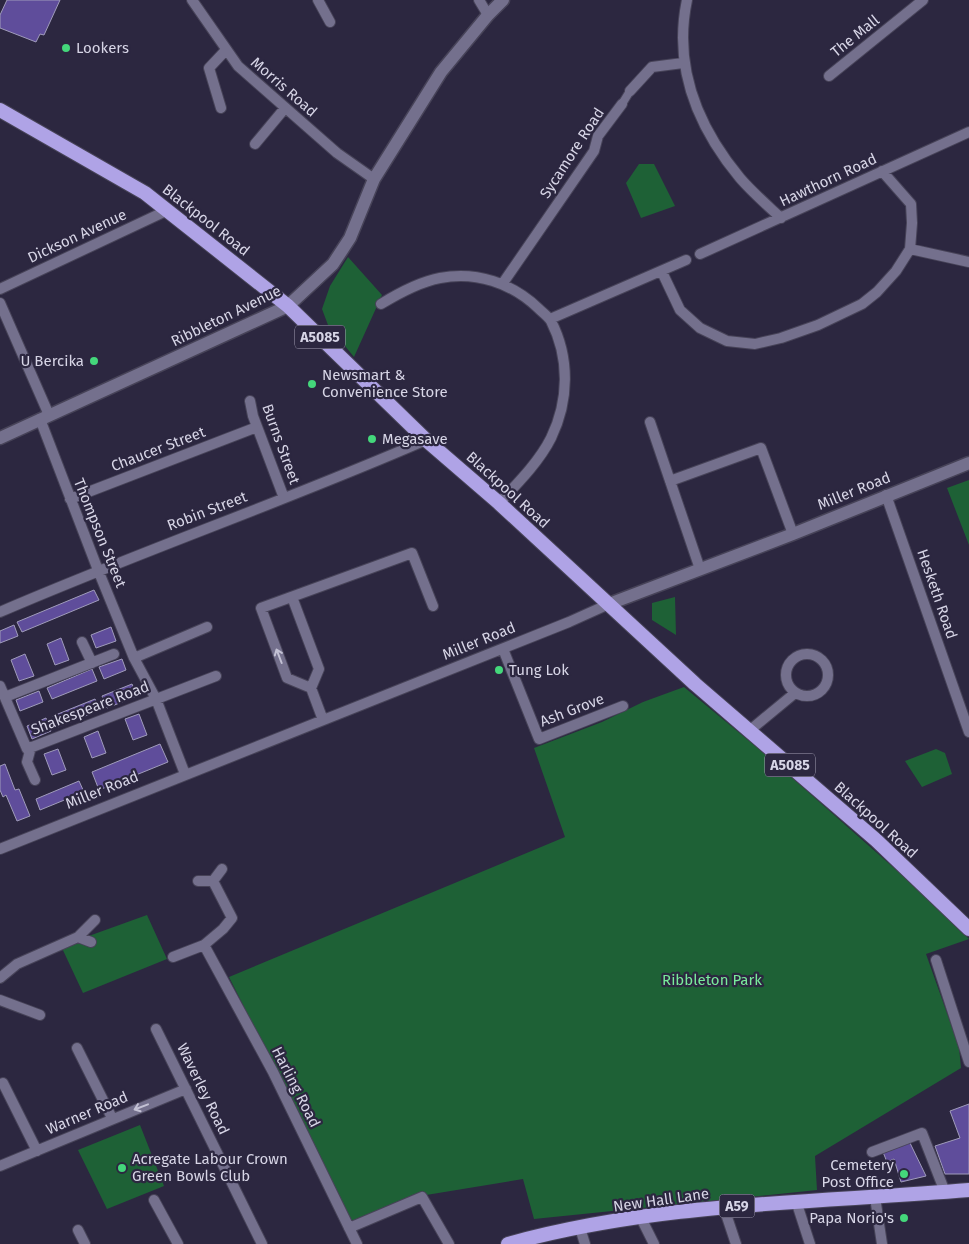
<svg xmlns="http://www.w3.org/2000/svg" width="969" height="1244" font-family="'Fira Sans',sans-serif">
  <rect width="100%" height="100%" fill="#2c2740"/>
  <path fill="#1e6136" d="M 639,164 L 654,164 L 675,206 L 641,218 L 626,183 Z
    M 348,257 L 382,295 L 354,357 L 328,325 L 322,309 L 330,286 Z
    M 969,480 L 969,545 L 947,488 Z
    M 675,597 L 676,635 L 652,620 L 652,603 Z
    M 684,687 L 772,760 L 938,907 L 969,939 L 926,954 L 959,1047 L 961,1068 L 815,1156 L 817,1190 L 534,1219 L 523,1179 L 414,1197 L 352,1222 L 229,977 L 565,837 L 534,748 L 602,722 L 643,702 Z
    M 936,749 L 945,753 L 952,774 L 922,787 L 905,761 Z
    M 147,915 L 167,959 L 83,993 L 61,946 Z
    M 140,1125 L 164,1186 L 107,1209 L 78,1150 Z"/>
  <path fill="#5f4d9b" stroke="#a09cbb" d="M 7,0 L 60,0 L 44,35 L 40,34 L 36,42 L 0,28 L 0,15 Z
    M 94,590 L 99,600 L 22,632 L 17,622 Z
    M 14,625 L 18,636 L 0,643 L 0,631 Z
    M 111,627 L 116,641 L 96,648 L 91,635 Z
    M 61,638 L 69,660 L 55,665 L 47,644 Z
    M 25,654 L 34,676 L 19,681 L 11,660 Z
    M 122,659 L 126,670 L 104,679 L 99,667 Z
    M 92,669 L 97,681 L 52,699 L 47,688 Z
    M 132,684 L 137,696 L 107,708 L 102,696 Z
    M 39,691 L 43,702 L 20,711 L 16,700 Z
    M 95,699 L 100,710 L 58,727 L 53,716 Z
    M 139,714 L 147,735 L 133,740 L 125,719 Z
    M 46,718 L 51,731 L 32,739 L 27,726 Z
    M 98,731 L 106,753 L 92,758 L 84,737 Z
    M 160,744 L 168,762 L 99,790 L 92,772 Z
    M 58,749 L 66,770 L 52,775 L 44,754 Z
    M 5,764 L 15,790 L 19,789 L 30,816 L 17,821 L 6,795 L 3,797 L 0,790 L 0,766 Z
    M 79,781 L 84,792 L 40,810 L 36,799 Z
    M 969,1104 L 969,1174 L 945,1174 L 935,1146 L 960,1138 L 950,1111 Z
    M 910,1143 L 926,1176 L 901,1182 L 894,1159 L 887,1162 L 883,1152 Z"/>
  <g fill="none" stroke-linecap="round" stroke-linejoin="round">
    <g stroke="#474358" stroke-width="10">
      <path id="pedestrian" d="M 622,104 L 630,91"/>
    </g>
    <g stroke="#474358" stroke-width="12">
      <path id="minor" d="M 192,0 L 238,66 L 337,153 L 374,179
        M 318,0 L 330,22
        M 479,0 L 488,15
        M 687,0 C 673,67 697,126 740,178 C 752,192 767,205 781,218
        M 829,76 L 923,0
        M 630,91 L 652,67 L 683,63
        M 221,108 L 209,68 L 226,50
        M 255,144 L 285,108
        M 910,249 L 969,262
        M 700,254 L 969,132
        M 662,272 L 680,310 L 700,328 L 727,341 L 755,344 L 781,338 L 818,325 L 862,304 L 877,292 L 896,271 L 910,249 L 912,223 L 911,204 L 882,171
        M 503,283 L 594,151 L 598,136 L 622,104
        M 0,289 L 168,210
        M 0,303 L 49,415
        M 381,304 C 399,293 419,282 440,278 C 476,271 512,283 538,308 C 542,312 548,316 551,321 C 570,358 569,401 551,438 C 539,462 517,484 499,503
        M 550,319 L 686,260
        M 250,401 L 253,416 L 284,498
        M 40,419 L 98,570 L 134,658 L 156,699 L 185,774
        M 650,422 L 700,569
        M 670,481 L 761,448 L 793,534
        M 886,495 L 969,732
        M 70,499 L 257,427
        M 292,597 L 319,669 L 311,688 L 323,720
        M 0,612 C 141,551 286,501 426,440
        M 82,642 L 92,663
        M 503,649 L 539,739 L 623,706
        M786 675a21 21 0 1 1 42 0a21 21 0 1 1-42 0Z
        M 134,658 L 207,627
        M 0,686 L 27,749 L 216,676
        M 311,688 L 287,678 L 261,608 L 412,553 L 433,606
        M 5,697 L 114,654
        M 749,731 L 795,693
        M 31,747 L 27,762 L 35,780
        M 0,849 L 569,622 L 609,604
        M 198,881 L 213,881 L 222,869
        M 78,937 L 95,920
        M 204,945 L 223,929 L 232,918 L 213,881
        M 173,957 L 204,945 L 273,1072 L 357,1244
        M 936,960 L 969,1062
        M 0,978 L 17,964 L 78,937 L 91,942
        M 0,1000 L 40,1015
        M 156,1029 L 262,1244
        M 77,1048 L 112,1118
        M 3,1083 L 37,1151
        M 872,1152 L 922,1133 L 945,1192
        M 0,1166 L 186,1089
        M 875,1197 L 882,1244
        M 154,1200 L 178,1244
        M 796,1201 L 810,1244
        M 724,1208 L 736,1244
        M 641,1218 L 654,1244
        M 349,1228 L 422,1197 L 449,1244
        M 580,1228 L 585,1244
        M 78,1230 L 85,1244"/>
    </g>
    <g stroke="#474358" stroke-width="15">
      <path id="tertiary" d="M 609,604 L 793,534 L 969,463"/>
    </g>
    <g stroke="#474358" stroke-width="15">
      <path id="secondary" d="M 0,438 L 288,306 L 333,264 L 350,238 L 374,179 L 441,72 L 488,15 L 503,0"/>
    </g>
    <g stroke="#474358" stroke-width="16">
      <path id="trunk" d="M 0,110 L 145,193 L 288,306 L 426,440 L 499,503 L 695,684 L 876,840 L 969,929
        M 508,1244 C 658,1202 815,1203 969,1190"/>
    </g>
    <use href="#pedestrian" stroke="#74708d" stroke-width="8"/>
    <use href="#minor" stroke="#74708d" stroke-width="10"/>
    <use href="#tertiary" stroke="#74708d" stroke-width="12"/>
    <use href="#secondary" stroke="#74708d" stroke-width="12"/>
    <use href="#trunk" stroke="#afa3e6" stroke-width="14"/>
  </g>
  <defs><path id="oneway-shaft" d="M-6 0H5M1.5-3L5.5 0L1.5 3" fill="none" stroke-width="1.6" stroke-linecap="round" stroke-linejoin="round" transform="scale(1.25)"/></defs>
  <g stroke="#c3c1d4">
    <use href="#oneway-shaft" transform="translate(279 656) rotate(-111)"/>
    <use href="#oneway-shaft" transform="translate(141 1107) rotate(159)"/>
  </g>
  <g fill="#44d77b" stroke="#2c2740" stroke-width="2">
    <circle cx="66" cy="48" r="5"/>
    <circle cx="94" cy="361" r="5"/>
    <circle cx="312" cy="384" r="5"/>
    <circle cx="372" cy="439" r="5"/>
    <circle cx="499" cy="670" r="5"/>
    <circle cx="122" cy="1168" r="5"/>
    <circle cx="904" cy="1174" r="5"/>
    <circle cx="904" cy="1218" r="5"/>
  </g>
  <g text-anchor="middle" dominant-baseline="central" stroke-width="4.5" stroke-linejoin="round" paint-order="stroke">
    <g fill="#2c2740" stroke="#a4a1b4" stroke-width="1">
      <rect x="295" y="325.5" width="50" height="23" rx="4"/>
      <rect x="765" y="753.5" width="50" height="23" rx="4"/>
      <rect x="719.5" y="1194.5" width="35" height="23" rx="4"/>
    </g>
    <g font-size="14" font-weight="bold" fill="#d7d5e6">
      <text x="320" y="337">A5085</text>
      <text x="790" y="765">A5085</text>
      <text x="737" y="1206">A59</text>
    </g>
    <g font-size="15" fill="#d7d5e6" stroke="#2c2740">
      <text transform="translate(855 36) rotate(-39)">The Mall</text>
      <text transform="translate(284 87) rotate(41)">Morris Road</text>
      <text transform="translate(572 153) rotate(-57)">Sycamore Road</text>
      <text transform="translate(828 180) rotate(-25)">Hawthorn Road</text>
      <text transform="translate(206 220) rotate(38)">Blackpool Road</text>
      <text transform="translate(77 236) rotate(-25)">Dickson Avenue</text>
      <text transform="translate(226 316) rotate(-26)">Ribbleton Avenue</text>
      <text transform="translate(281 444) rotate(70)">Burns Street</text>
      <text transform="translate(158 449) rotate(-21)">Chaucer Street</text>
      <text transform="translate(508 490) rotate(42)">Blackpool Road</text>
      <text transform="translate(854 491) rotate(-22)">Miller Road</text>
      <text transform="translate(207 511) rotate(-21)">Robin Street</text>
      <text transform="translate(100 533) rotate(68)">Thompson Street</text>
      <text transform="translate(937 594) rotate(71)">Hesketh Road</text>
      <text transform="translate(479 641) rotate(-22)">Miller Road</text>
      <text transform="translate(90 708) rotate(-21)">Shakespeare Road</text>
      <text transform="translate(572 710) rotate(-21)">Ash Grove</text>
      <text transform="translate(102 790) rotate(-22)">Miller Road</text>
      <text transform="translate(876 820) rotate(42)">Blackpool Road</text>
      <text transform="translate(296 1087) rotate(63)">Harling Road</text>
      <text transform="translate(203 1089) rotate(64)">Waverley Road</text>
      <text transform="translate(87 1113) rotate(-23)">Warner Road</text>
      <text transform="translate(661 1200) rotate(-8)">New Hall Lane</text>
    </g>
    <g font-size="15" fill="#d7d5e6" stroke="#2c2740" text-anchor="start">
      <text x="76" y="48">Lookers</text>
      <text x="84" y="361" text-anchor="end">U Bercika</text>
      <text x="322" y="375">Newsmart &amp;<tspan x="322" dy="17">Convenience Store</tspan></text>
      <text x="382" y="439">Megasave</text>
      <text x="509" y="670">Tung Lok</text>
      <text x="132" y="1159">Acregate Labour Crown<tspan x="132" dy="17">Green Bowls Club</tspan></text>
      <text x="894" y="1165" text-anchor="end">Cemetery<tspan x="894" dy="17">Post Office</tspan></text>
      <text x="894" y="1218" text-anchor="end">Papa Norio's</text>
    </g>
    <g font-size="15" fill="#79eb9b" stroke="#2c2740">
      <text x="712" y="980">Ribbleton Park</text>
    </g>
  </g>
</svg>
